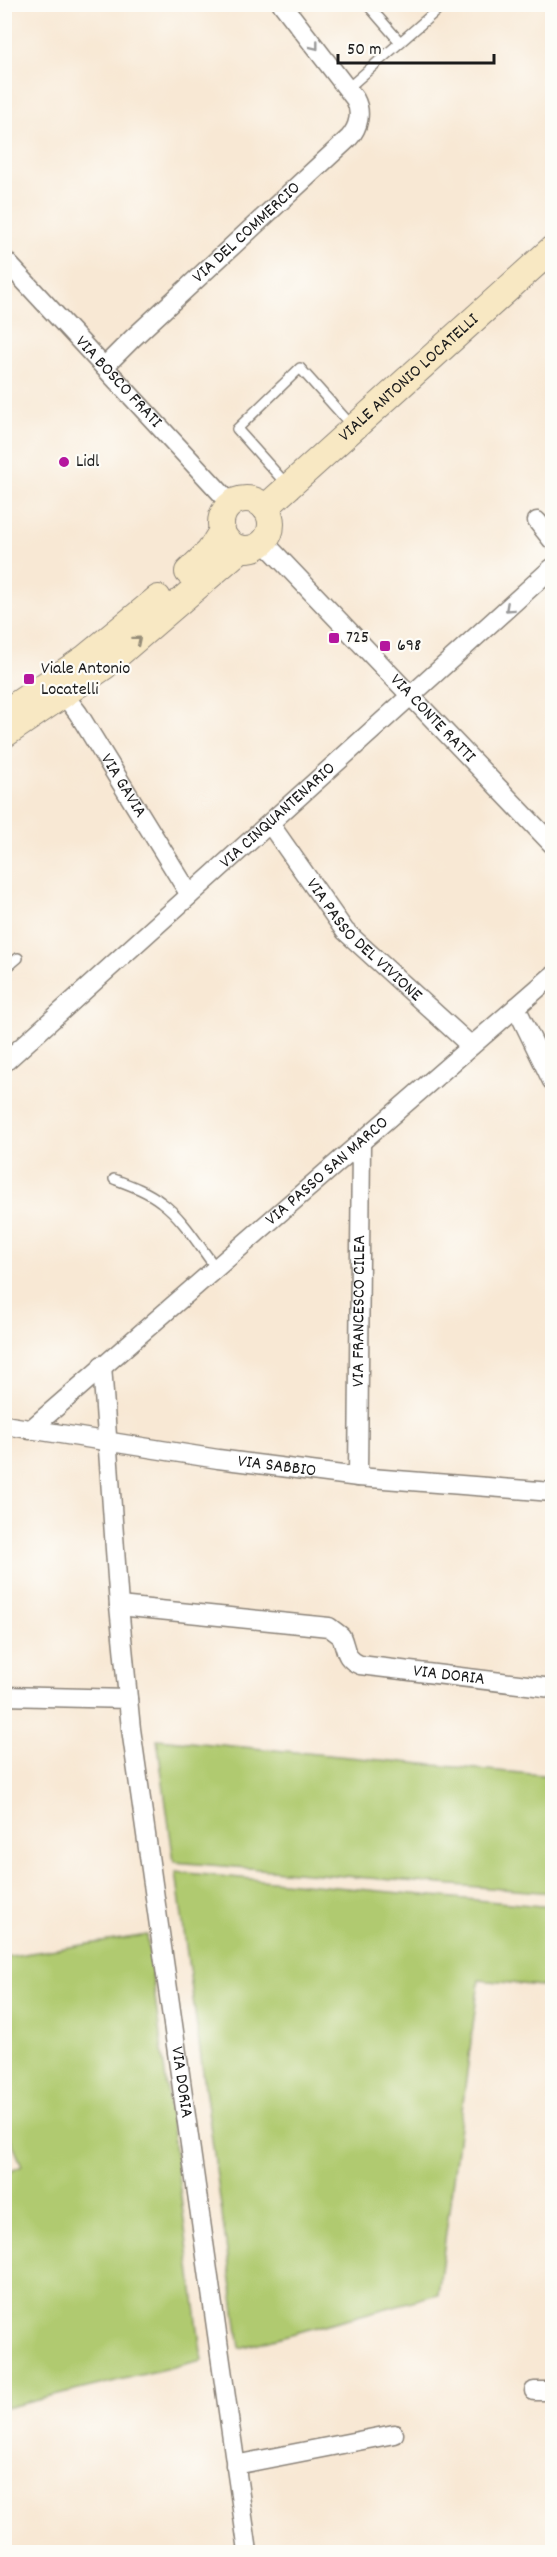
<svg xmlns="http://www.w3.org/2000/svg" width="557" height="2557" font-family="Dekko,sans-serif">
  <rect width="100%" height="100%" fill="#fdfcf7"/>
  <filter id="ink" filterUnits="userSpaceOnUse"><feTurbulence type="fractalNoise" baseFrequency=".0167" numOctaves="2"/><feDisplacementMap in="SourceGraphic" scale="12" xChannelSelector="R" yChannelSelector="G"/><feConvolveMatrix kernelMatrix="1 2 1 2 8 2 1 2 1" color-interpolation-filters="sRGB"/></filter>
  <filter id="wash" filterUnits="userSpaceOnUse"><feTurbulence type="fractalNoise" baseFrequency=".008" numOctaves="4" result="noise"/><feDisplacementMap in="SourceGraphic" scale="24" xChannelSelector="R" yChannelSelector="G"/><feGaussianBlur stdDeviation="1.35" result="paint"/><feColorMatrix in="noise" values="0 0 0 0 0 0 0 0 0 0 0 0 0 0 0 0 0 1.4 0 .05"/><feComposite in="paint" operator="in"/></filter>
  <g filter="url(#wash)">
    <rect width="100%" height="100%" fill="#f8e8d4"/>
    <path fill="#b0ca70" stroke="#667346" stroke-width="1.5" d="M 157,1739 L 552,1776 L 552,1893 L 174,1862 Z
      M 176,1872 L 552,1907 L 552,1987 L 479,1980 L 438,2294 L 240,2348 Z
      M 147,1935 L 202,2360 L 5,2408 L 5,2174 L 22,2166 L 5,2126 L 5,1957 Z"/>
  </g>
  <g filter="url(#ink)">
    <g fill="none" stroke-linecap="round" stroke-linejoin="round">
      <g stroke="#8a8278" stroke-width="12">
        <path id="lane" d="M 367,4 L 400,42
          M 348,88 L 444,4
          M 287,485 L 237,429 L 300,368 L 352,426
          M 4,970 L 18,958
          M 114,1179 C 130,1185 147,1191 161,1202 C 183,1218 199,1246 216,1268"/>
      </g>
      <g stroke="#8a8278" stroke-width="21">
        <g id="street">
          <path id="s1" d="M 4,259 L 231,504"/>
          <path id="s2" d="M 104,367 L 133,338 L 349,138 C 359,127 362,112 355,99 L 282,4"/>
          <path d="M 537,521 L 552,540"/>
          <path id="s3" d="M 264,542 L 552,844"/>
          <path id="s4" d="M 57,686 L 78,713 L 190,895"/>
          <path id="s5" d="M 270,824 L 345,931 L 471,1046"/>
          <path d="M 516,1007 L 552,1081"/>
          <path id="s6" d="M 4,1063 L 552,568"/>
          <path id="s7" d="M 102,1365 L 119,1606 L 131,1729 L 248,2552"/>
          <path id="s8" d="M 4,1425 L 218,1459 L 358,1477 L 552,1492"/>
          <path id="s9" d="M 30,1430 L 552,976"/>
          <path id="s10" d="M 358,1477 L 361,1143"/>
          <path id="s11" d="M 119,1606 L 329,1627 L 341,1636 C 347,1650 344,1658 360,1665 L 552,1688"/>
          <path d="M 4,1696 L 128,1699"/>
          <path d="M 534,2391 L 552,2391"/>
          <path d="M 235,2465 L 394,2434"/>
        </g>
      </g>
      <g stroke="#8a8278" stroke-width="28">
        <g id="secondary">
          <circle cx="246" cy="524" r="25"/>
          <path id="s12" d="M 265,508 L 552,249"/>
          <path d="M 188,572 L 209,552 L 222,531"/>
          <path d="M 4,713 L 85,658 L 158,598"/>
          <path d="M 4,735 L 105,666 L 241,549"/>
        </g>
      </g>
      <use href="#lane" stroke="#fff" stroke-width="9"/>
      <use href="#street" stroke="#fff" stroke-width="18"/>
      <use href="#secondary" stroke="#f8e8c3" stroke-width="26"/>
    </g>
    <defs><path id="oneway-chevron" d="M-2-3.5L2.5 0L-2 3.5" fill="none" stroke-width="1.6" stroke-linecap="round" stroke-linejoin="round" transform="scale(1.5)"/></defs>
    <g stroke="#999">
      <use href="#oneway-chevron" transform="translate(315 46) rotate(52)"/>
      <use href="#oneway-chevron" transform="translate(509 608) rotate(138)"/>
    </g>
    <use stroke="#958c78" href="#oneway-chevron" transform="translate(137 640) rotate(-40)"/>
  </g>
  <g fill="#b5179e" stroke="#fdfcf7" stroke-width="2">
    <circle cx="64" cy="462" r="6"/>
    <rect x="328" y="632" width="12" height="12" rx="3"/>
    <rect x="379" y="640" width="12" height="12" rx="3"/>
    <rect x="23" y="673" width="12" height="12" rx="3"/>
  </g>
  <g text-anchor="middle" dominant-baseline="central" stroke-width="4.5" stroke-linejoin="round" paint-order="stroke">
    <g font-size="18" fill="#1c1c1c" stroke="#fdfcf7">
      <text stroke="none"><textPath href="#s2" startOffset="196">VIA DEL COMMERCIO</textPath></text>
      <text stroke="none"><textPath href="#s12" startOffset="194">VIALE ANTONIO LOCATELLI</textPath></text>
      <text stroke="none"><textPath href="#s1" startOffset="168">VIA BOSCO FRATI</textPath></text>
      <text stroke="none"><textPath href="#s3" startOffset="244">VIA CONTE RATTI</textPath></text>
      <text stroke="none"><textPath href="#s4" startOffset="120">VIA GAVIA</textPath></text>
      <text stroke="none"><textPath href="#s6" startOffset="369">VIA CINQUANTENARIO</textPath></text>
      <text stroke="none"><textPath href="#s5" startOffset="150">VIA PASSO DEL VIVIONE</textPath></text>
      <text stroke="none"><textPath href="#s9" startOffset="394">VIA PASSO SAN MARCO</textPath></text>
      <text stroke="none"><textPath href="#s10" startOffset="166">VIA FRANCESCO CILEA</textPath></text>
      <text stroke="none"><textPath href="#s8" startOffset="276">VIA SABBIO</textPath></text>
      <text stroke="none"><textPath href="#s11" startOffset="352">VIA DORIA</textPath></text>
      <text stroke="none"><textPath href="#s7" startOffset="722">VIA DORIA</textPath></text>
    </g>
    <g font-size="18" fill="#1c1c1c" stroke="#fdfcf7" text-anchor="start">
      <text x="76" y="462">Lidl</text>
      <text x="346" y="638">725</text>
      <text x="397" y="646">698</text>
      <text x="41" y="669">Viale Antonio<tspan x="41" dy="21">Locatelli</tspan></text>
    </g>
  </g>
  <rect width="557" height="2557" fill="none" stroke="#fdfcf7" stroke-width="24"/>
  <path d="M338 54v9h156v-9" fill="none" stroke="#1c1c1c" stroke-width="3"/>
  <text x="347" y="54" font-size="18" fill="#1c1c1c" stroke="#fdfcf7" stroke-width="4.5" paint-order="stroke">50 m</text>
</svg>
